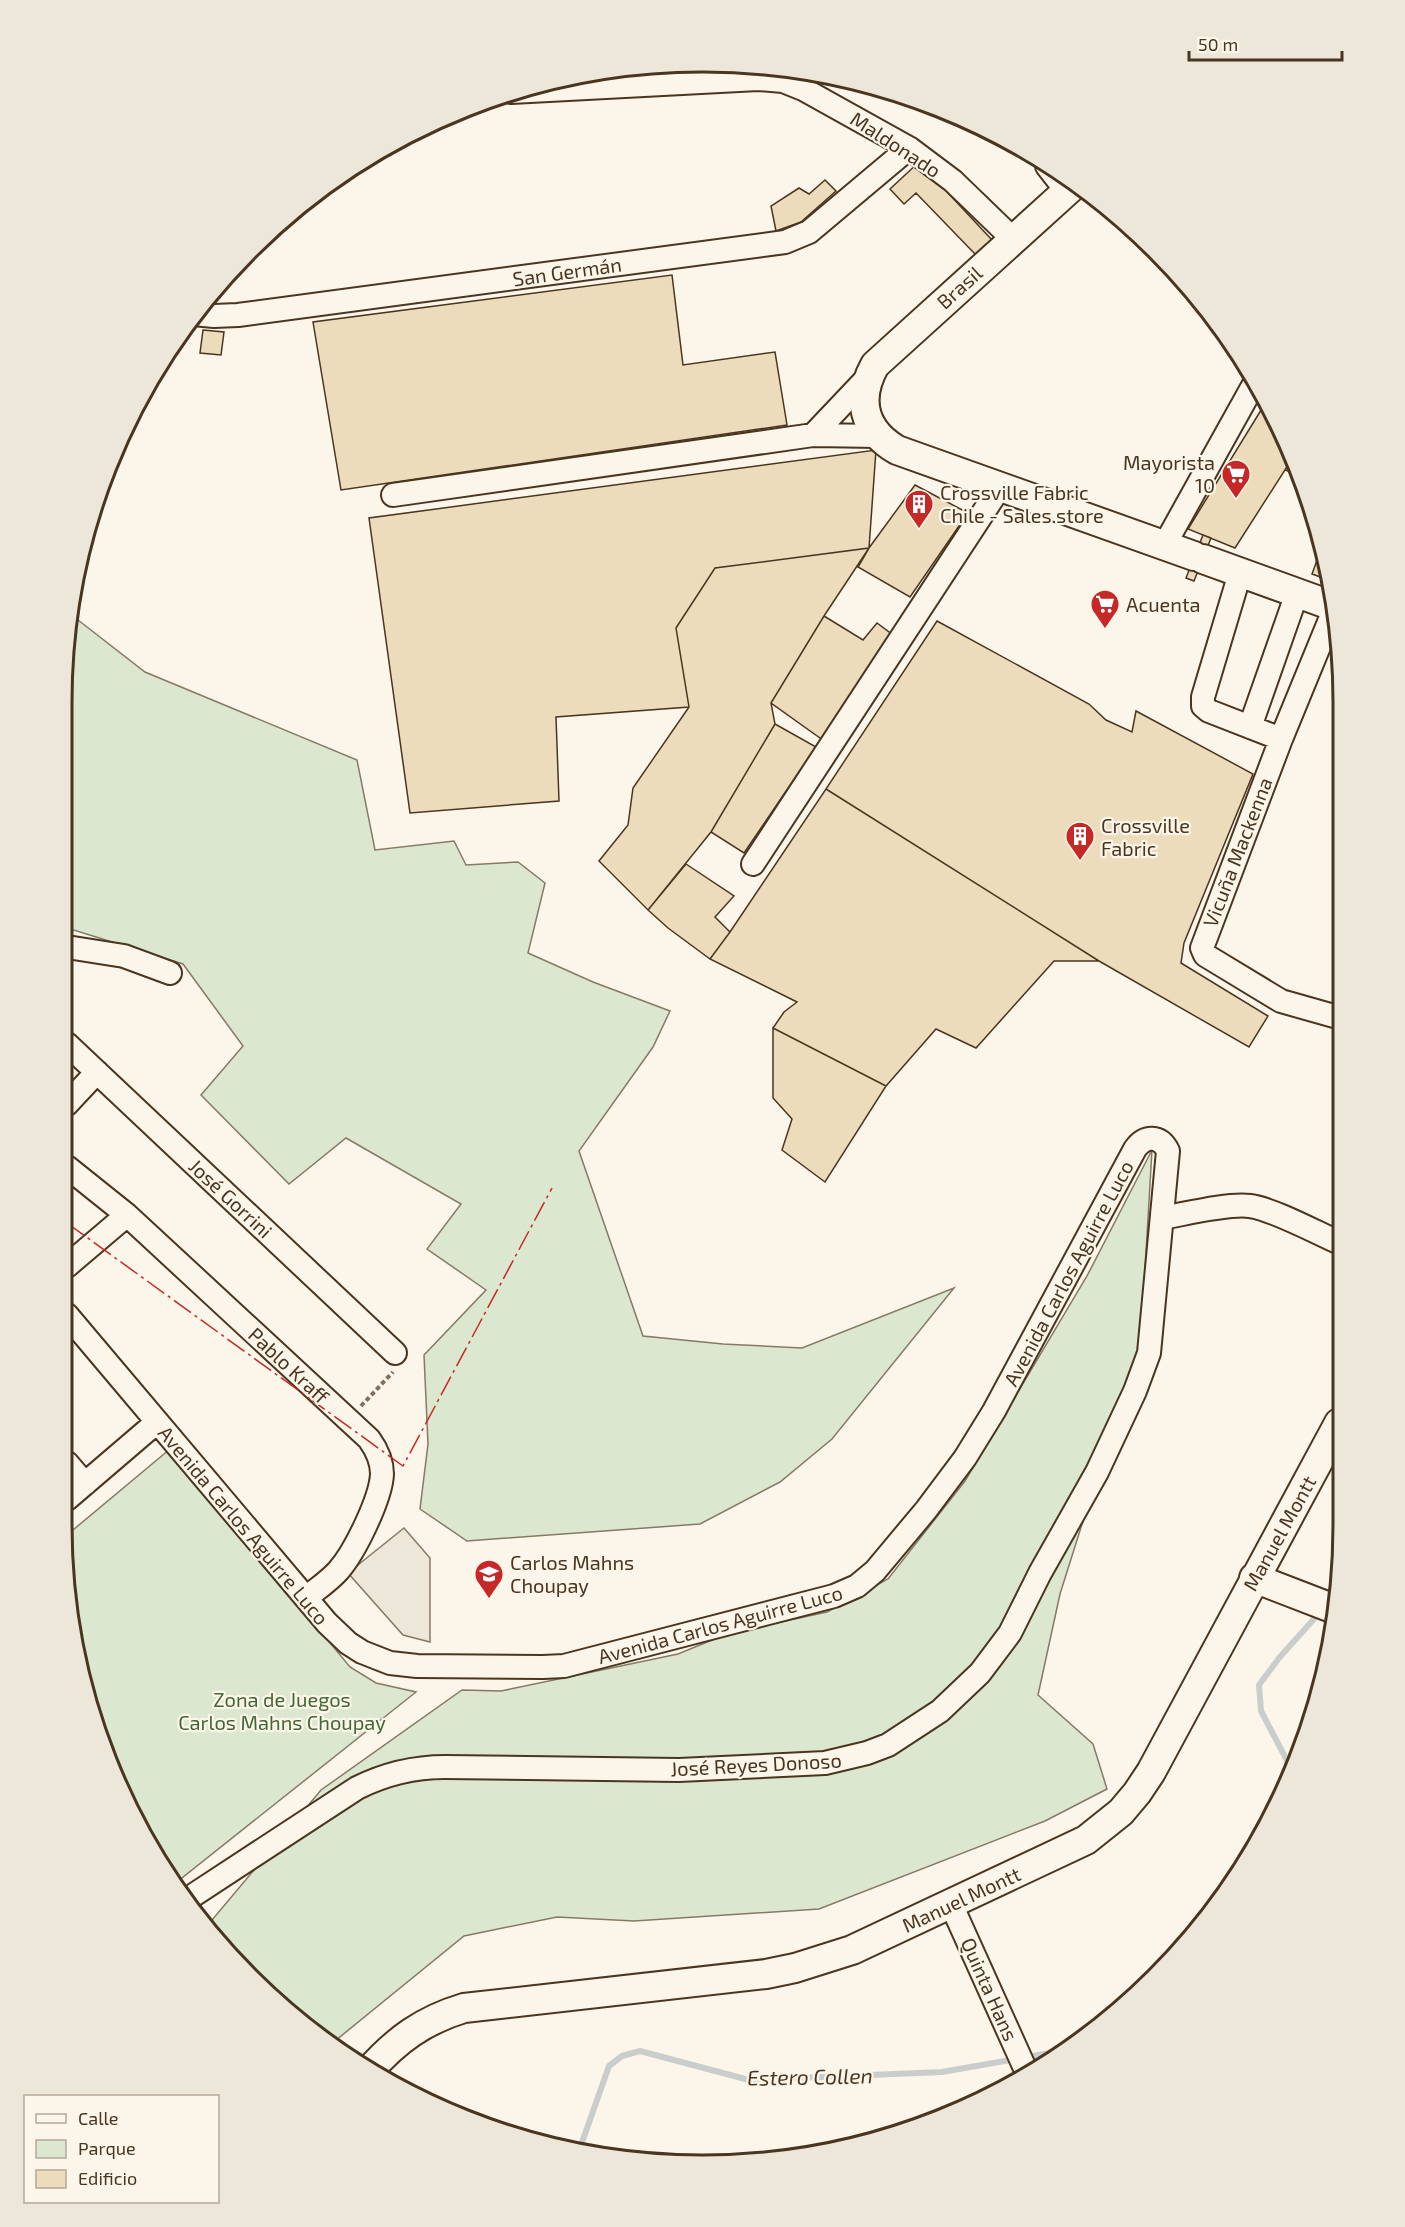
<svg xmlns="http://www.w3.org/2000/svg" width="1405" height="2227" font-family="'Exo 2',sans-serif">
  <rect width="100%" height="100%" fill="#fbf6e9"/>
  <path fill="#dce7d0" stroke="#887966" stroke-width="1.5" d="M 69,613 L 145,672 L 357,760 L 375,850 L 454,841 L 466,865 L 518,862 L 545,883 L 528,953 L 593,982 L 670,1011 L 653,1047 L 579,1151 L 643,1336 L 723,1344 L 802,1348 L 954,1288 L 832,1439 L 780,1482 L 700,1524 L 467,1541 L 420,1509 L 428,1444 L 424,1355 L 486,1290 L 427,1249 L 461,1204 L 346,1138 L 289,1184 L 201,1095 L 243,1046 L 183,964 L 67,928 L 67,619 Z
    M 1152,1150 L 1138,1389 L 1089,1502 L 1060,1594 L 1038,1695 L 1093,1744 L 1107,1789 L 1045,1821 L 819,1909 L 634,1921 L 557,1917 L 464,1936 L 330,2045 L 313,2033 L 249,1978 L 207,1926 L 321,1790 L 462,1690 L 501,1691 L 678,1654 L 729,1633 L 827,1612 L 888,1579 L 965,1481 L 1087,1276 Z
    M 170,1449 L 350,1667 L 376,1683 L 416,1692 L 173,1885 L 95,1730 L 67,1609 L 67,1535 Z"/>
  <path fill="#ede7d9" stroke="#887966" stroke-width="1.5" d="M 404,1528 L 430,1558 L 430,1642 L 403,1635 L 348,1573 Z"/>
  <g fill="none" stroke-linecap="round" stroke-linejoin="round">
    <path stroke="#c9cecd" stroke-width="6" d="M 1293,1772 L 1261,1711 L 1259,1685 L 1279,1658 L 1321,1611
      M 1026,2057 L 1068,2050
      M 580,2148 L 609,2066 L 622,2056 L 640,2051 L 749,2080 L 942,2072 L 1016,2059"/>
  </g>
  <path fill="#ecdcbc" stroke="#4a3520" stroke-width="1.5" d="M 981,126 L 997,134 L 995,140 L 978,135 Z
    M 919,162 L 992,240 L 976,255 L 916,193 L 904,204 L 890,189 Z
    M 825,180 L 836,191 L 801,222 L 776,231 L 771,206 L 799,188 L 809,194 Z
    M 672,275 L 683,365 L 775,352 L 787,425 L 341,490 L 313,322 Z
    M 203,330 L 224,332 L 221,355 L 200,353 Z
    M 1266,402 L 1277,419 L 1292,459 L 1235,548 L 1188,529 Z
    M 876,450 L 869,548 L 715,568 L 676,628 L 689,707 L 556,717 L 559,801 L 410,813 L 369,518 Z
    M 1292,459 L 1298,475 L 1285,470 Z
    M 915,485 L 968,513 L 910,597 L 858,567 L 869,548 Z
    M 1203,535 L 1211,538 L 1194,581 L 1186,578 Z
    M 1323,544 L 1329,580 L 1312,574 Z
    M 869,548 L 824,616 L 771,703 L 775,724 L 711,832 L 648,910 L 599,861 L 628,825 L 633,788 L 689,707 L 676,628 L 715,568 Z
    M 824,616 L 863,640 L 877,623 L 893,635 L 827,743 L 771,703 Z
    M 937,621 L 1089,704 L 1106,720 L 1132,732 L 1136,711 L 1253,774 L 1184,943 L 1181,963 L 1268,1016 L 1249,1047 L 1099,961 L 826,789 Z
    M 775,724 L 816,747 L 744,853 L 711,832 Z
    M 826,789 L 1099,961 L 1054,961 L 976,1048 L 936,1029 L 886,1086 L 773,1028 L 784,1012 L 797,1002 L 710,959 L 730,932 Z
    M 686,864 L 734,896 L 715,917 L 730,932 L 710,959 L 668,928 L 648,910 Z
    M 773,1028 L 886,1086 L 825,1182 L 782,1150 L 792,1119 L 773,1098 Z"/>
  <g fill="none" stroke-linecap="round" stroke-linejoin="round">
    <g stroke="#4a3520" stroke-width="26">
      <path id="minor" d="M 511,92 L 758,79 L 783,81 L 803,89 L 909,148 L 953,181 L 1013,239
        M 1047,166 L 1061,184 L 1063,195
        M 193,314 L 214,316 L 238,315 L 785,242 L 809,232 L 909,148
        M 813,435 L 868,377
        M 393,495 L 813,435 L 878,436
        M 1164,546 L 1254,384
        M 1240,573 L 1203,697 L 1203,706 L 1209,711 L 1281,739
        M 1334,610 L 1281,739 L 1202,948 L 1205,955 L 1281,1001 L 1341,1018
        M 1250,727 L 1297,593
        M 753,864 L 1000,487
        M 67,947 L 124,956 L 170,973
        M 67,1044 L 395,1353
        M 67,1104 L 97,1072
        M 67,1167 L 127,1215 L 369,1439 C 377,1450 382,1461 382,1474 C 381,1498 355,1552 338,1571 C 329,1581 317,1589 306,1598
        M 1162,1218 C 1185,1214 1228,1203 1250,1206 C 1273,1209 1317,1233 1340,1243
        M 67,1266 L 127,1215
        M 67,1315 L 327,1623 L 348,1643 L 362,1652 L 390,1663 L 417,1666 L 543,1667 L 564,1666 L 834,1596 L 857,1586 L 875,1571 L 926,1510 L 965,1458 L 994,1411 L 1135,1149 C 1145,1135 1160,1135 1168,1151 L 1149,1353 L 1135,1391 L 1097,1472 L 1040,1573 L 1010,1633 L 980,1673 L 940,1711 L 888,1745 L 867,1753 L 825,1763 L 679,1770 L 445,1767 C 412,1767 385,1774 357,1788 L 186,1900
        M 67,1463 L 85,1484
        M 67,1499 L 157,1422
        M 951,1904 L 1028,2075"/>
    </g>
    <g stroke="#4a3520" stroke-width="32">
      <path id="major" d="M 1076,183 L 875,365 C 856,399 863,430 897,450 L 1194,556
        M 1203,559 L 1333,606
        M 1254,1578 L 1337,1610
        M 369,2071 C 396,2040 424,2020 464,2008 L 766,1974 L 795,1968 L 852,1950 L 1086,1840 L 1121,1812 L 1137,1793 L 1151,1772 L 1339,1423"/>
    </g>
    <path stroke="#7f6f5c" stroke-width="4" stroke-dasharray="4.5 3" stroke-linecap="butt" d="M 361,1406 L 393,1372"/>
    <use href="#minor" stroke="#fbf6e9" stroke-width="22"/>
    <use href="#major" stroke="#fbf6e9" stroke-width="28"/>
    <path stroke="#c62828" stroke-width="1.5" stroke-dasharray="21 4.5 3 4.5" stroke-linecap="butt" d="M 67,1223 L 403,1466 L 552,1188"/>
  </g>
  <defs>
    <g id="supermarket-pin" transform="scale(1.5)"><path d="M0 17L-7.5 6A9.5 9.5 0 1 1 7.5 6Z" fill="#c62828" stroke="#fbf6e9"/><path d="M-6-5.5h2.5l.6 2H6L4.5 2H-2.5L-4.4-4H-6ZM-1.5 3.2a1.3 1.3 0 1 0 .1 0ZM3 3.2a1.3 1.3 0 1 0 .1 0Z" fill="#fff"/></g>
    <g id="building-pin" transform="scale(1.5)"><path d="M0 17L-7.5 6A9.5 9.5 0 1 1 7.5 6Z" fill="#c62828" stroke="#fbf6e9"/><path d="M-4-6H4V6H1V3H-1V6H-4ZM-2.5-4.3h1.7v1.8h-1.7ZM.8-4.3h1.7v1.8H.8ZM-2.5-1h1.7V.8h-1.7ZM.8-1h1.7V.8H.8Z" fill="#fff"/></g>
    <g id="school-pin" transform="scale(1.5)"><path d="M0 17L-7.5 6A9.5 9.5 0 1 1 7.5 6Z" fill="#c62828" stroke="#fbf6e9"/><path d="M0-5L7-2L0 1L-7-2ZM-4 1L0 2.5L4 1V4Q0 6-4 4Z" fill="#fff"/></g>
  </defs>
  <g fill-rule="evenodd">
    <use href="#supermarket-pin" x="1236" y="474"/>
    <use href="#building-pin" x="919" y="504"/>
    <use href="#supermarket-pin" x="1105" y="604"/>
    <use href="#building-pin" x="1080" y="836"/>
    <use href="#school-pin" x="489" y="1574"/>
  </g>
  <g text-anchor="middle" dominant-baseline="central" stroke-width="4.5" stroke-linejoin="round" paint-order="stroke">
    <g font-size="20" fill="#4a3520" stroke="#fbf6e9">
      <text transform="translate(896 144) rotate(33)">Maldonado</text>
      <text transform="translate(567 271) rotate(-8)">San Germán</text>
      <text transform="translate(959 287) rotate(-42)">Brasil</text>
      <text transform="translate(1237 852) rotate(-69)">Vicuña Mackenna</text>
      <text transform="translate(231 1198) rotate(43)">José Gorrini</text>
      <text transform="translate(1068 1273) rotate(-62)">Avenida Carlos Aguirre Luco</text>
      <text transform="translate(289 1365) rotate(43)">Pablo Kraff</text>
      <text transform="translate(244 1525) rotate(50)">Avenida Carlos Aguirre Luco</text>
      <text transform="translate(1279 1533) rotate(-61)">Manuel Montt</text>
      <text transform="translate(720 1624) rotate(-15)">Avenida Carlos Aguirre Luco</text>
      <text transform="translate(756 1764) rotate(-3)">José Reyes Donoso</text>
      <text transform="translate(961 1899) rotate(-25)">Manuel Montt</text>
      <text transform="translate(990 1989) rotate(66)">Quinta Hans</text>
    </g>
    <g font-size="20" fill="#4a3520" stroke="#fbf6e9" text-anchor="start">
      <text x="1215" y="462" text-anchor="end">Mayorista<tspan x="1215" dy="23">10</tspan></text>
      <text x="940" y="492">Crossville Fabric<tspan x="940" dy="23">Chile - Sales store</tspan></text>
      <text x="1126" y="604">Acuenta</text>
      <text x="1101" y="825">Crossville<tspan x="1101" dy="23">Fabric</tspan></text>
      <text x="510" y="1562">Carlos Mahns<tspan x="510" dy="23">Choupay</tspan></text>
    </g>
    <g font-size="20" fill="#436837" stroke="#fbf6e9">
      <text x="282" y="1699">Zona de Juegos<tspan x="282" dy="23">Carlos Mahns Choupay</tspan></text>
    </g>
    <g font-size="21" font-style="italic" fill="#4a3520" stroke="#fbf6e9">
      <text transform="translate(810 2076) rotate(-1)">Estero Collen</text>
    </g>
  </g>
  <path d="M0 0H1405V2227H0ZM702 72H703A630 630 0 0 1 1333 702V1525A630 630 0 0 1 703 2155H702A630 630 0 0 1 72 1525V702A630 630 0 0 1 702 72Z" fill="#ede7d9" fill-rule="evenodd"/>
  <path fill="none" stroke="#4a3520" stroke-width="3" d="M702 72H703A630 630 0 0 1 1333 702V1525A630 630 0 0 1 703 2155H702A630 630 0 0 1 72 1525V702A630 630 0 0 1 702 72Z"/>
  <rect x="24" y="2095" width="195" height="108" fill="#fbf6e9" stroke="#b4a999" stroke-width="1.5"/>
  <rect x="36" y="2114" width="30" height="9" fill="#fbf6e9" stroke="#b4a999" stroke-width="1.5"/>
  <text x="78" y="2125" font-size="18" fill="#4a3520">Calle</text>
  <rect x="36" y="2140" width="30" height="18" fill="#dce7d0" stroke="#b4a999" stroke-width="1.5"/>
  <text x="78" y="2155" font-size="18" fill="#4a3520">Parque</text>
  <rect x="36" y="2170" width="30" height="18" fill="#ecdcbc" stroke="#b4a999" stroke-width="1.5"/>
  <text x="78" y="2185" font-size="18" fill="#4a3520">Edificio</text>
  <path d="M1189 51v9h153v-9" fill="none" stroke="#4a3520" stroke-width="3"/>
  <text x="1198" y="51" font-size="18" fill="#4a3520" stroke="#fbf6e9" stroke-width="4.5" paint-order="stroke">50 m</text>
</svg>
